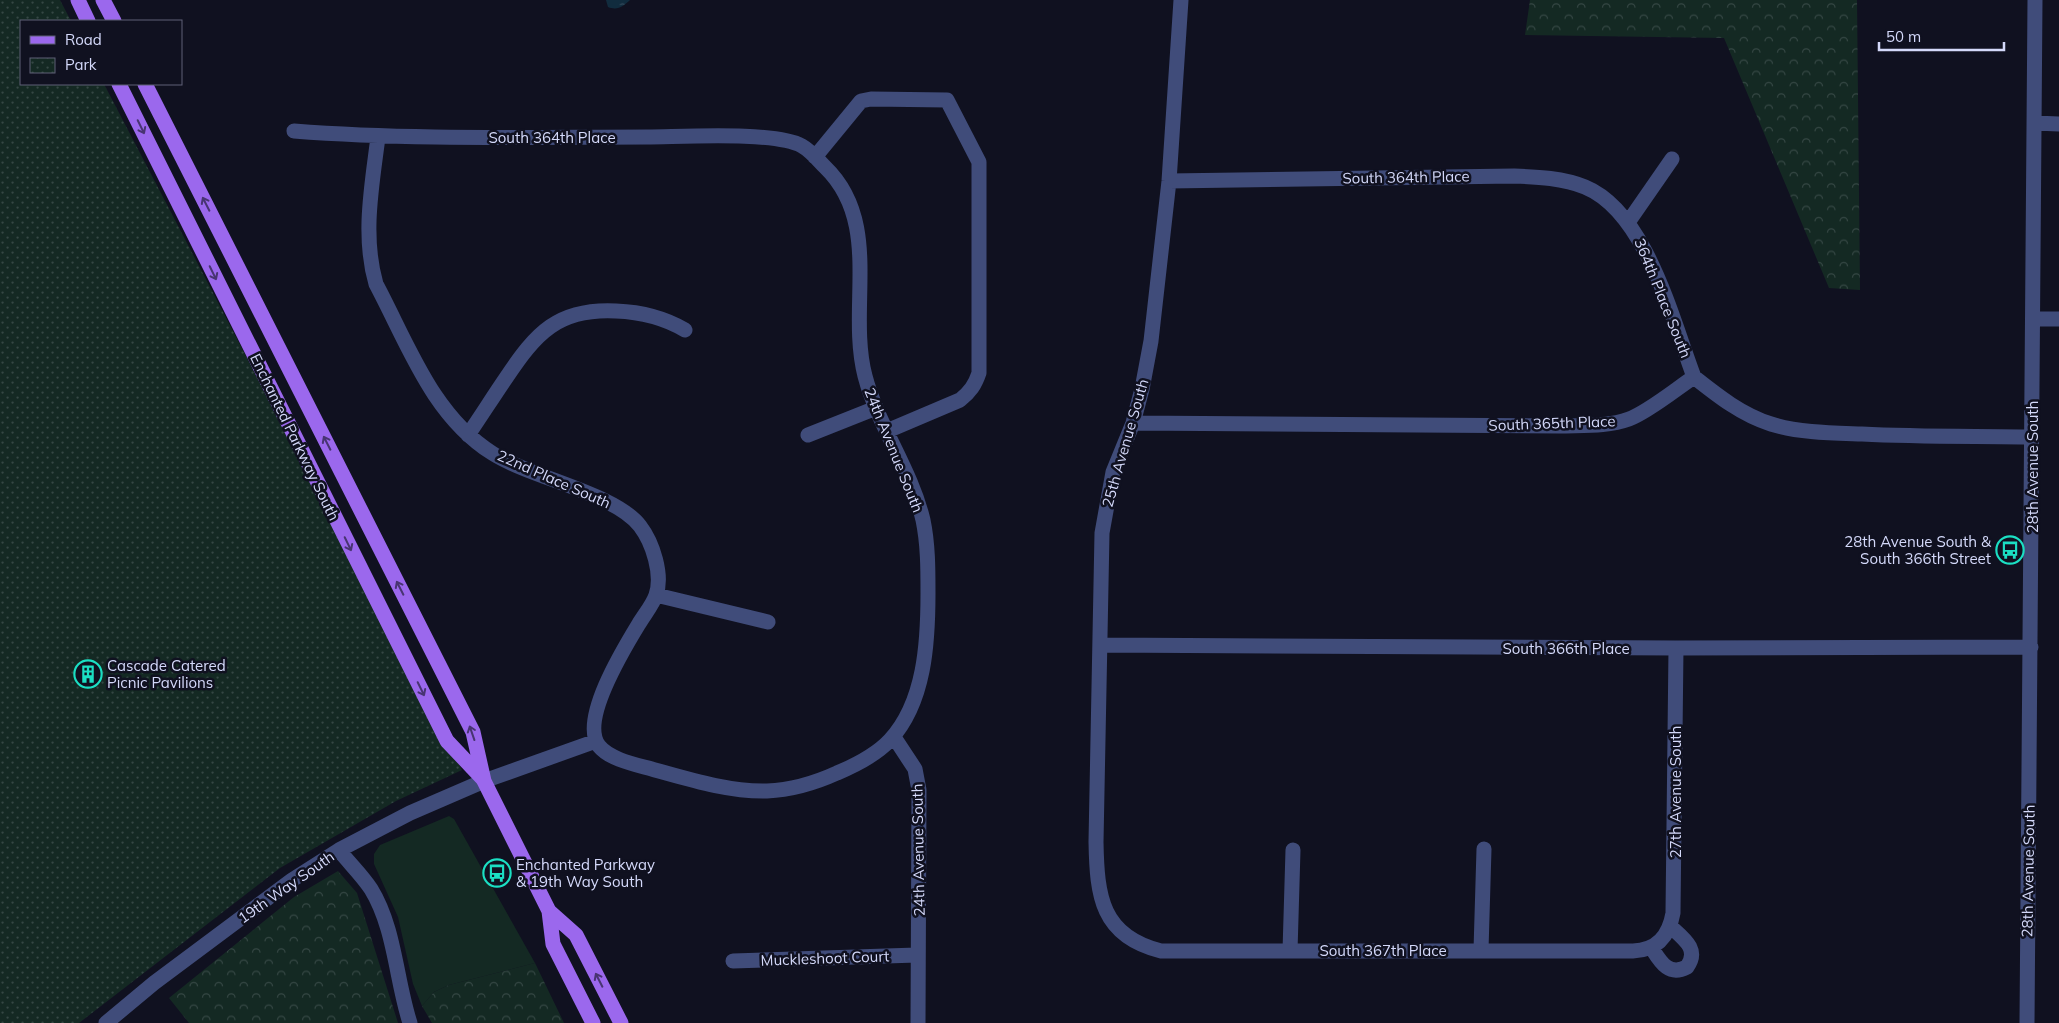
<svg xmlns="http://www.w3.org/2000/svg" width="2059" height="1023" font-family="Mulish,sans-serif">
  <defs>
    <pattern id="forest-crowns" width="20" height="18" patternUnits="userSpaceOnUse" patternTransform="scale(1.25)"><rect width="20" height="18" fill="#142923"/><path d="M2 6a3 3 0 1 1 6 0M12 15a3 3 0 1 1 6 0" fill="none" stroke="#354744"/></pattern>
    <pattern id="park-dots" width="8" height="8" patternUnits="userSpaceOnUse" patternTransform="scale(1.25)"><rect width="8" height="8" fill="#142923"/><path d="M2 2h.1M6 6h.1" fill="none" stroke="#354744" stroke-width="1.8" stroke-linecap="round"/></pattern>
    <pattern id="water-ripples" width="26" height="14" patternUnits="userSpaceOnUse" patternTransform="scale(1.25)"><rect width="26" height="14" fill="#112c3e"/><path d="M2 4q2-2 4 0t4 0M15 11q2-2 4 0t4 0" fill="none" stroke="#334a5b"/></pattern>
  </defs>
  <rect width="100%" height="100%" fill="#101120"/>
  <path fill="#142923" d="M 449,816 L 454,819 L 535,963 L 449,985 L 434,992 L 422,1006 L 413,984 L 398,917 L 374,864 L 374,854 L 380,845 Z"/>
  <path fill="url(#forest-crowns)" d="M 1530,0 L 1857,0 L 1860,290 L 1829,288 L 1724,38 L 1525,35 Z
    M 338,871 L 357,893 L 398,1023 L 189,1023 L 169,998 L 294,897 Z
    M 535,963 L 564,1023 L 432,1023 L 422,1006 L 434,992 L 449,985 Z"/>
  <path fill="url(#park-dots)" d="M 0,0 L 60,0 L 71,21 L 21,21 L 21,84 L 104,84 L 462,770 L 396,801 L 280,868 L 79,1023 L 0,1023 Z"/>
  <path fill="url(#water-ripples)" d="M 606,0 L 630,0 C 623,6 618,11 608,7 Z"/>
  <g fill="none" stroke-linecap="round" stroke-linejoin="round">
    <path stroke="#404c7a" stroke-width="15" d="M 1181,0 L 1169,181 L 1151,341 L 1142,389 L 1133,423 L 1113,472 L 1102,533 L 1096,842 C 1097,896 1101,936 1161,951 L 1633,951 C 1657,950 1669,936 1673,913 L 1676,648
      M 2035,123 L 2059,124
      M 294,131 C 411,140 529,137 647,137 C 681,137 775,131 802,146 C 811,151 818,160 825,167 C 883,223 847,307 865,376 C 878,426 911,469 923,520 C 928,544 928,569 928,593 C 928,642 925,702 890,740 C 876,755 856,765 837,773 C 815,783 792,790 767,791 C 730,792 691,780 655,770 C 638,765 610,760 599,746 C 579,720 626,645 640,622 C 645,614 653,604 656,595 C 663,575 653,543 640,526 C 615,493 531,478 492,453 C 432,415 408,344 376,284 C 362,236 372,185 378,137
      M 815,157 L 861,101 L 871,99 L 947,100 L 979,162 L 979,373 C 975,385 970,392 960,400 L 887,431
      M 1169,181 L 1514,176 C 1538,177 1563,178 1585,187 C 1646,212 1672,319 1694,377
      M 1629,221 L 1672,159
      M 2033,319 L 2059,319
      M 1133,423 L 1559,426 C 1582,425 1607,427 1629,419 C 1648,412 1676,389 1694,377 C 1718,396 1742,415 1771,424 C 1800,433 1832,433 1862,434 C 1919,437 1975,436 2032,437
      M 468,435 C 481,416 493,397 506,378 C 536,333 558,308 616,311 C 641,312 663,317 685,330
      M 808,435 L 876,408
      M 656,595 L 768,622
      M 1101,645 L 1676,648 L 2031,647
      M 894,737 L 915,769 L 919,790 L 918,1023
      M 339,850 C 349,863 362,875 371,889 C 395,928 396,980 410,1023
      M 1651,947 C 1660,961 1668,977 1687,967 C 1700,949 1683,938 1670,926
      M 1481,950 L 1484,849
      M 1290,951 L 1293,850
      M 733,961 L 917,955
      M 106,1023 L 154,983 L 292,880 L 339,850 L 410,813 L 484,781 L 596,741
      M 2027,1023 L 2035,0"/>
    <path stroke="#9b68ed" stroke-width="15" d="M 78,0 L 88,21
      M 103,0 L 114,21
      M 119,84 L 447,741 L 483,779
      M 145,84 L 473,732 L 484,781 L 549,911 L 553,944 L 593,1023
      M 549,911 L 576,935 L 621,1023"/>
  </g>
  <defs><path id="oneway-shaft" d="M-6 0H5M1.5-3L5.5 0L1.5 3" fill="none" stroke-width="1.6" stroke-linecap="round" stroke-linejoin="round" transform="scale(1.25)"/></defs>
  <g stroke="#483472">
    <use href="#oneway-shaft" transform="translate(141 127) rotate(64)"/>
    <use href="#oneway-shaft" transform="translate(206 204) rotate(-117)"/>
    <use href="#oneway-shaft" transform="translate(213 273) rotate(64)"/>
    <use href="#oneway-shaft" transform="translate(327 443) rotate(-117)"/>
    <use href="#oneway-shaft" transform="translate(348 544) rotate(64)"/>
    <use href="#oneway-shaft" transform="translate(400 588) rotate(-117)"/>
    <use href="#oneway-shaft" transform="translate(421 689) rotate(64)"/>
    <use href="#oneway-shaft" transform="translate(472 733) rotate(-109)"/>
    <use href="#oneway-shaft" transform="translate(599 980) rotate(-117)"/>
  </g>
  <defs>
    <g id="bus-ring" transform="scale(1.4375)"><circle r="9.5" fill="#101120" stroke="#1bdfc3" stroke-width="1.5"/><path d="M-5-6H5V4H4V6H2V4H-2V6H-4V4H-5ZM-3.5-4V0h7V-4ZM-3.5 1.2v1.5H-2V1.2ZM2 1.2v1.5H3.5V1.2Z" fill="#1bdfc3"/></g>
    <g id="building-ring" transform="scale(1.4375)"><circle r="9.5" fill="#101120" stroke="#1bdfc3" stroke-width="1.5"/><path d="M-4-6H4V6H1V3H-1V6H-4ZM-2.5-4.3h1.7v1.8h-1.7ZM.8-4.3h1.7v1.8H.8ZM-2.5-1h1.7V.8h-1.7ZM.8-1h1.7V.8H.8Z" fill="#1bdfc3"/></g>
  </defs>
  <g fill-rule="evenodd">
    <use href="#bus-ring" x="2010" y="550"/>
    <use href="#building-ring" x="88" y="674"/>
    <use href="#bus-ring" x="497" y="873"/>
  </g>
  <g text-anchor="middle" dominant-baseline="central" stroke-width="5" stroke-linejoin="round" paint-order="stroke">
    <g font-size="15" fill="#d4d9fa" stroke="#101120">
      <text x="552" y="137">South 364th Place</text>
      <text transform="translate(1406 177) rotate(-1)">South 364th Place</text>
      <text transform="translate(1663 298) rotate(68)">364th Place South</text>
      <text transform="translate(1552 423) rotate(-2)">South 365th Place</text>
      <text transform="translate(295 437) rotate(64)">Enchanted Parkway South</text>
      <text transform="translate(1125 443) rotate(-74)">25th Avenue South</text>
      <text transform="translate(894 450) rotate(68)">24th Avenue South</text>
      <text transform="translate(2032 467) rotate(-90)">28th Avenue South</text>
      <text transform="translate(554 479) rotate(24)">22nd Place South</text>
      <text x="1566" y="648">South 366th Place</text>
      <text transform="translate(1675 792) rotate(-90)">27th Avenue South</text>
      <text transform="translate(918 850) rotate(-91)">24th Avenue South</text>
      <text transform="translate(2028 871) rotate(-89)">28th Avenue South</text>
      <text transform="translate(286 887) rotate(-35)">19th Way South</text>
      <text x="1383" y="950">South 367th Place</text>
      <text transform="translate(825 958) rotate(-2)">Muckleshoot Court</text>
    </g>
    <g font-size="15" fill="#d4d9fa" stroke="#101120" text-anchor="start">
      <text x="1991" y="541" text-anchor="end">28th Avenue South &amp;<tspan x="1991" dy="17">South 366th Street</tspan></text>
      <text x="107" y="665">Cascade Catered<tspan x="107" dy="17">Picnic Pavilions</tspan></text>
      <text x="516" y="864">Enchanted Parkway<tspan x="516" dy="17">&amp; 19th Way South</tspan></text>
    </g>
  </g>
  <rect x="20" y="20" width="162" height="65" fill="#101120" stroke="#5e6177"/>
  <rect x="30" y="36" width="25" height="8" fill="#9b68ed" stroke="#5e6177"/>
  <text x="65" y="45" font-size="15" fill="#d4d9fa">Road</text>
  <rect x="30" y="58" width="25" height="15" fill="url(#park-dots)" stroke="#5e6177"/>
  <text x="65" y="70" font-size="15" fill="#d4d9fa">Park</text>
  <path d="M1879 42v8h125v-8" fill="none" stroke="#d4d9fa" stroke-width="2.5"/>
  <text x="1886" y="42" font-size="15" fill="#d4d9fa" stroke="#101120" stroke-width="4" paint-order="stroke">50 m</text>
</svg>
